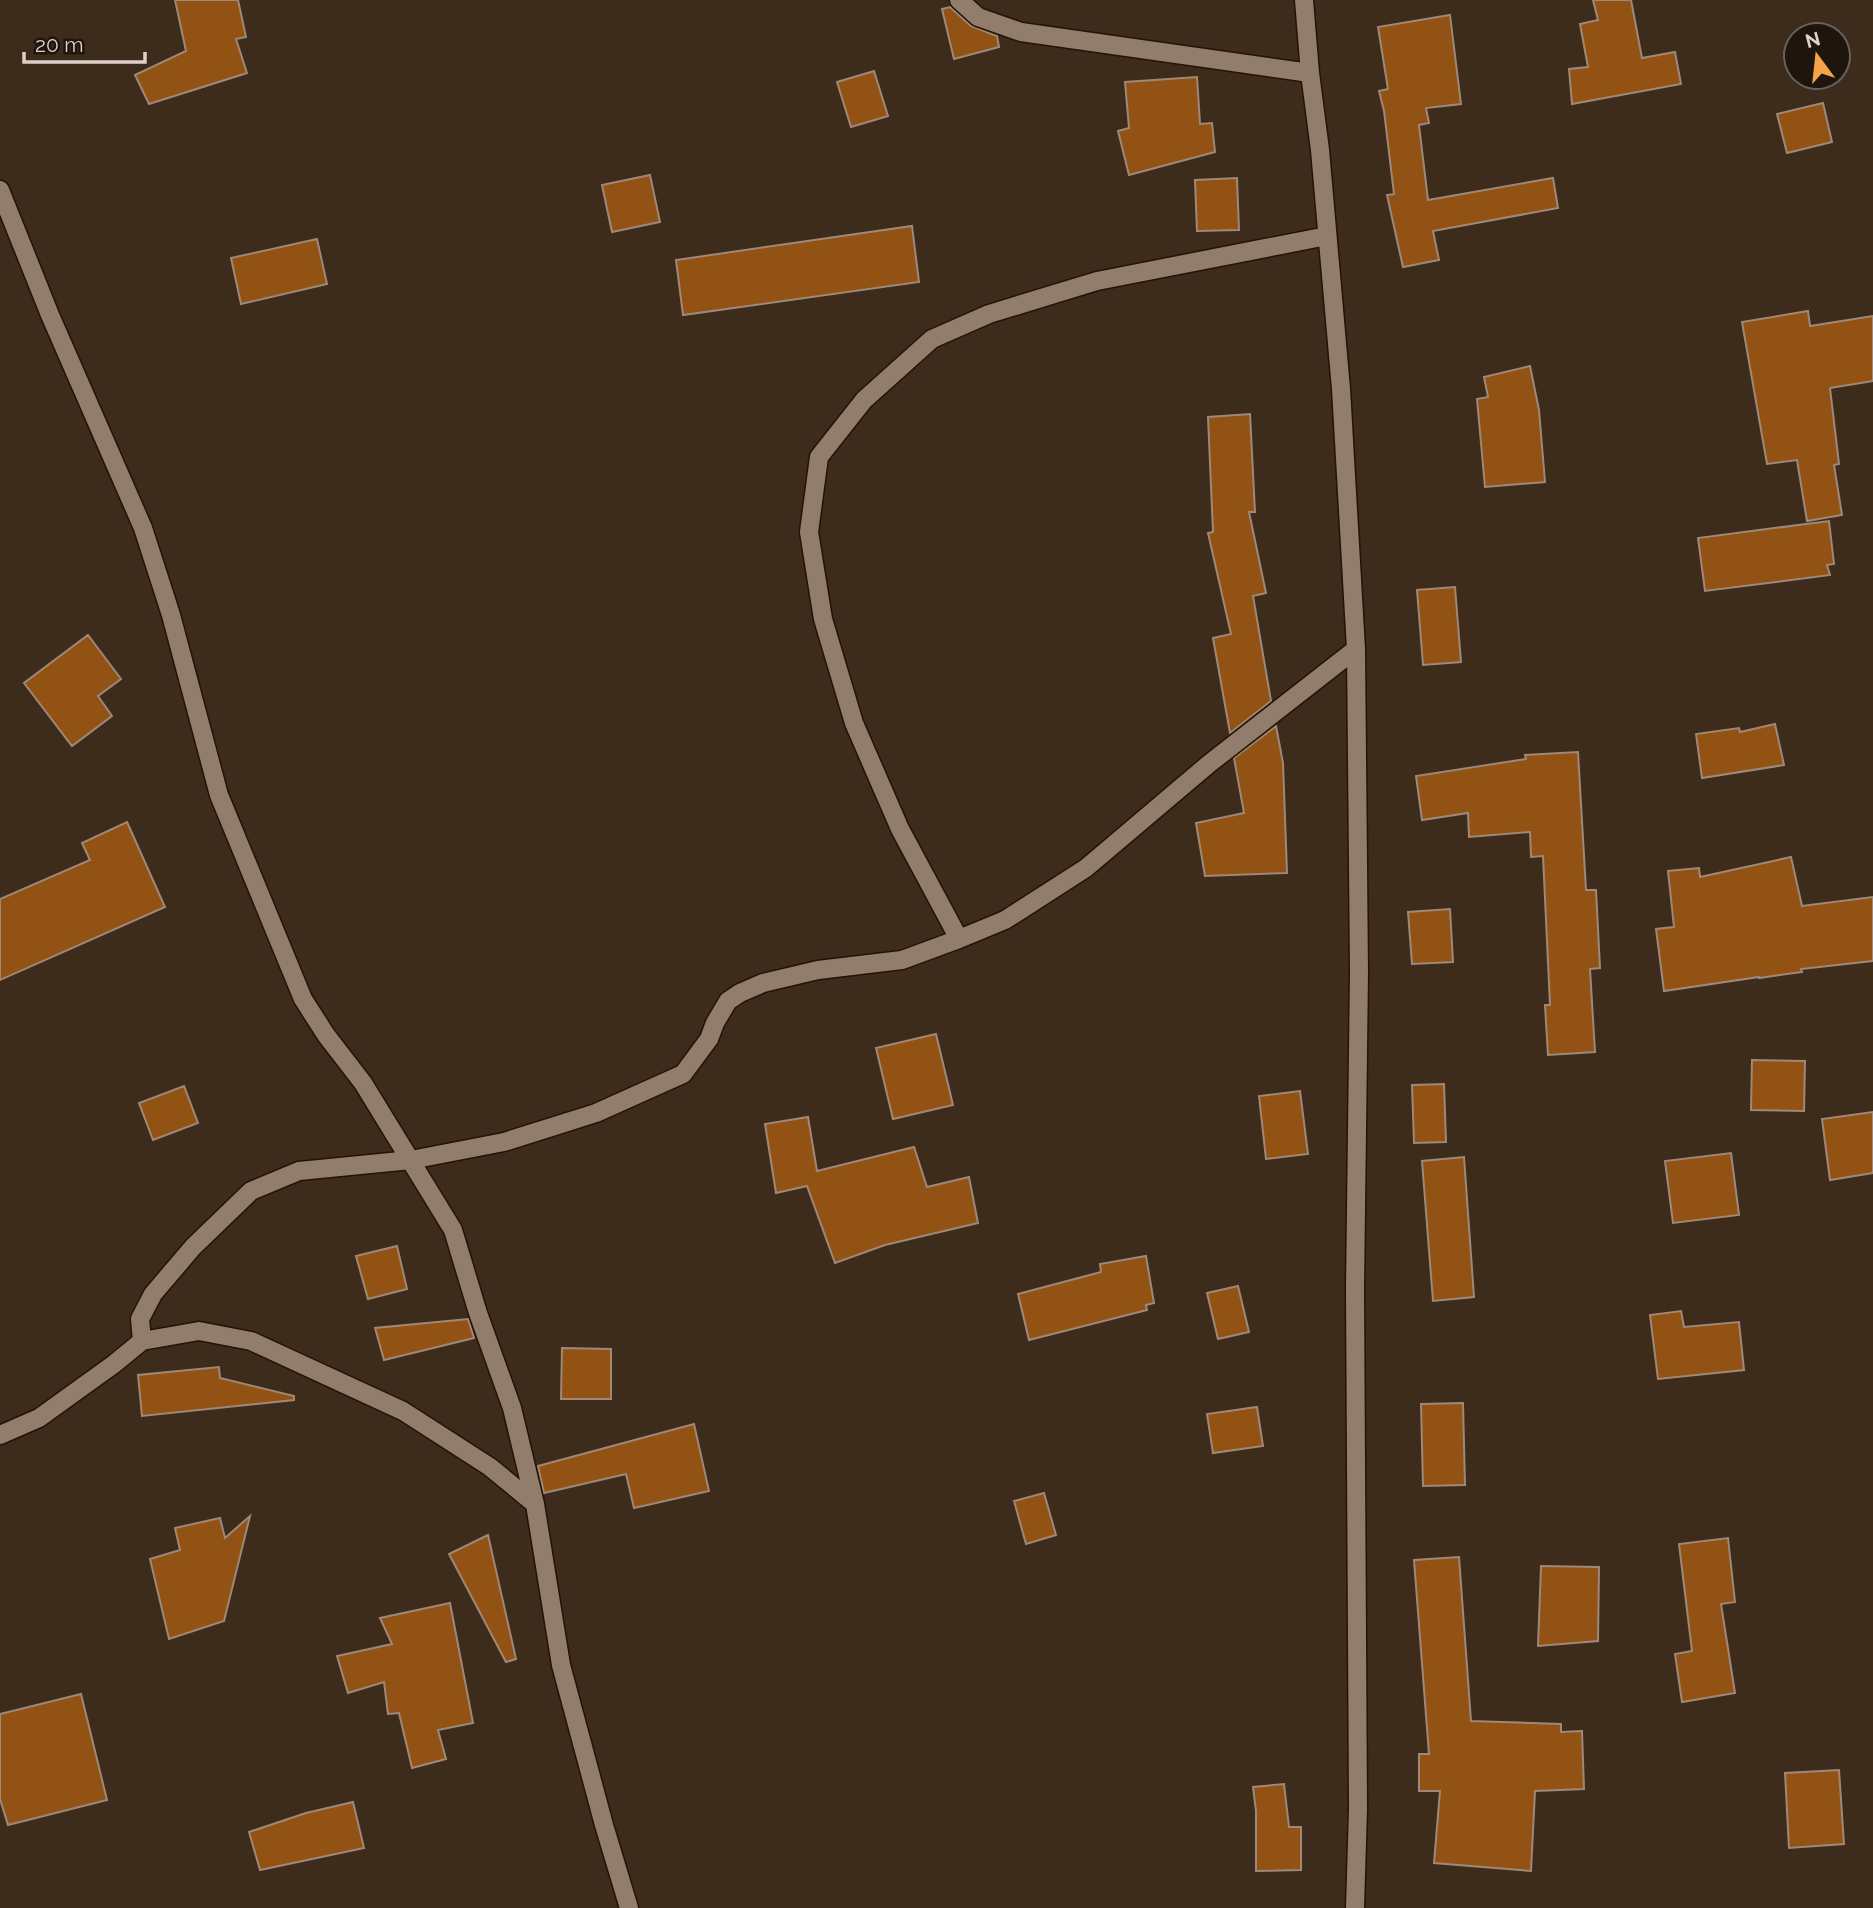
<svg xmlns="http://www.w3.org/2000/svg" width="1873" height="1908" font-family="Raleway,sans-serif">
  <rect width="100%" height="100%" fill="#3d2b1c"/>
  <path fill="#925213" stroke="#9f8878" stroke-width="2" d="M 175,0 L 238,0 L 246,37 L 236,39 L 247,73 L 149,104 L 135,75 L 186,51 Z
    M 1593,0 L 1631,0 L 1642,58 L 1675,52 L 1681,84 L 1572,104 L 1569,69 L 1588,67 L 1580,24 L 1598,20 Z
    M 950,7 L 971,26 L 997,36 L 999,47 L 954,59 L 942,9 Z
    M 1450,15 L 1461,104 L 1426,108 L 1429,123 L 1419,125 L 1428,200 L 1553,178 L 1558,208 L 1433,231 L 1439,260 L 1403,267 L 1387,195 L 1394,194 L 1384,111 L 1379,91 L 1388,89 L 1378,27 Z
    M 874,71 L 888,116 L 851,127 L 837,82 Z
    M 1197,77 L 1200,124 L 1212,123 L 1215,152 L 1129,175 L 1118,131 L 1129,128 L 1125,82 Z
    M 1823,103 L 1832,142 L 1787,153 L 1777,114 Z
    M 650,175 L 660,222 L 612,232 L 602,185 Z
    M 1237,178 L 1239,230 L 1197,231 L 1195,180 Z
    M 912,226 L 919,282 L 683,315 L 676,260 Z
    M 317,239 L 327,284 L 241,304 L 231,258 Z
    M 1808,311 L 1810,326 L 1873,316 L 1873,381 L 1830,388 L 1839,464 L 1834,465 L 1842,515 L 1807,521 L 1797,460 L 1767,464 L 1742,322 Z
    M 1530,366 L 1539,410 L 1545,482 L 1485,487 L 1477,399 L 1488,397 L 1484,377 Z
    M 1250,414 L 1255,512 L 1249,512 L 1266,593 L 1253,596 L 1271,701 L 1230,733 L 1213,638 L 1231,634 L 1208,533 L 1213,532 L 1208,417 Z
    M 1829,521 L 1834,564 L 1827,565 L 1830,575 L 1705,591 L 1698,538 Z
    M 1455,587 L 1461,662 L 1423,665 L 1417,590 Z
    M 88,635 L 121,679 L 98,696 L 112,716 L 72,746 L 24,683 Z
    M 1775,724 L 1784,765 L 1702,778 L 1696,734 L 1739,728 L 1740,732 Z
    M 1276,726 L 1283,763 L 1287,873 L 1205,876 L 1196,823 L 1244,813 L 1234,758 Z
    M 1578,752 L 1586,890 L 1596,890 L 1600,968 L 1590,969 L 1595,1052 L 1548,1055 L 1545,1005 L 1550,1005 L 1543,856 L 1531,857 L 1530,832 L 1469,837 L 1468,813 L 1422,820 L 1416,776 L 1526,759 L 1525,755 Z
    M 127,822 L 165,907 L 0,980 L 0,899 L 90,860 L 82,843 Z
    M 1791,857 L 1802,906 L 1873,897 L 1873,961 L 1801,969 L 1802,972 L 1759,978 L 1759,977 L 1664,991 L 1656,929 L 1674,927 L 1668,871 L 1699,868 L 1700,877 Z
    M 1450,909 L 1453,962 L 1412,964 L 1408,912 Z
    M 936,1034 L 953,1105 L 893,1119 L 876,1048 Z
    M 1752,1060 L 1805,1061 L 1804,1111 L 1751,1110 Z
    M 1444,1084 L 1446,1142 L 1414,1143 L 1412,1085 Z
    M 184,1086 L 198,1123 L 153,1140 L 139,1103 Z
    M 1300,1091 L 1308,1154 L 1266,1159 L 1259,1096 Z
    M 1873,1112 L 1873,1173 L 1830,1180 L 1822,1119 Z
    M 808,1117 L 817,1171 L 914,1147 L 927,1187 L 969,1177 L 978,1223 L 885,1245 L 835,1263 L 807,1186 L 776,1193 L 765,1124 Z
    M 1731,1153 L 1739,1215 L 1673,1223 L 1665,1161 Z
    M 1464,1157 L 1474,1297 L 1433,1301 L 1422,1161 Z
    M 397,1246 L 407,1289 L 368,1299 L 356,1256 Z
    M 1146,1256 L 1154,1303 L 1146,1305 L 1147,1310 L 1029,1340 L 1018,1294 L 1101,1272 L 1100,1264 Z
    M 1238,1286 L 1249,1332 L 1218,1339 L 1207,1293 Z
    M 1681,1311 L 1684,1327 L 1739,1322 L 1744,1370 L 1658,1379 L 1650,1315 Z
    M 468,1319 L 474,1338 L 384,1360 L 375,1328 Z
    M 562,1348 L 611,1349 L 611,1399 L 561,1399 Z
    M 219,1367 L 220,1378 L 294,1396 L 294,1400 L 142,1416 L 138,1375 Z
    M 1463,1403 L 1465,1485 L 1423,1486 L 1421,1404 Z
    M 1257,1407 L 1263,1446 L 1213,1453 L 1207,1414 Z
    M 694,1424 L 709,1491 L 634,1508 L 626,1474 L 544,1493 L 538,1466 Z
    M 1044,1493 L 1056,1535 L 1026,1544 L 1014,1501 Z
    M 250,1516 L 224,1621 L 169,1639 L 150,1559 L 180,1550 L 175,1528 L 220,1518 L 225,1538 Z
    M 488,1535 L 516,1659 L 506,1662 L 449,1554 Z
    M 1728,1538 L 1735,1602 L 1721,1604 L 1735,1693 L 1682,1702 L 1675,1654 L 1692,1651 L 1679,1544 Z
    M 1459,1557 L 1471,1721 L 1561,1724 L 1561,1732 L 1582,1731 L 1584,1789 L 1535,1791 L 1531,1871 L 1434,1863 L 1440,1791 L 1419,1791 L 1419,1754 L 1429,1754 L 1414,1560 Z
    M 1541,1566 L 1599,1567 L 1598,1641 L 1538,1646 Z
    M 450,1603 L 473,1723 L 438,1730 L 446,1759 L 412,1768 L 399,1713 L 388,1714 L 384,1682 L 348,1693 L 337,1656 L 392,1644 L 380,1618 Z
    M 81,1694 L 107,1800 L 8,1825 L 0,1799 L 0,1714 Z
    M 1839,1770 L 1844,1844 L 1789,1848 L 1785,1773 Z
    M 1284,1784 L 1289,1827 L 1301,1827 L 1301,1870 L 1256,1871 L 1256,1811 L 1253,1787 Z
    M 353,1802 L 364,1848 L 260,1870 L 249,1832 L 306,1813 Z"/>
  <g fill="none" stroke-linecap="round" stroke-linejoin="round">
    <g stroke="#241306" stroke-width="21">
      <path id="minor" d="M 959,0 L 978,17 L 1021,32 L 1310,73
        M 1304,0 L 1310,73 L 1320,150 L 1341,389 L 1356,649 L 1359,972 L 1355,1289 L 1358,1809 L 1355,1908
        M 0,190 L 50,315 L 143,528 L 171,615 L 219,795 L 303,999 L 326,1035 L 363,1083 L 453,1230 L 478,1313 L 512,1408 L 535,1504 L 561,1665 L 604,1825 L 629,1908
        M 959,939 L 900,829 L 854,723 L 823,619 L 809,532 L 819,457 L 864,400 L 932,339 L 989,314 L 1097,281 L 1327,236
        M 142,1341 L 140,1319 L 153,1294 L 193,1247 L 251,1191 L 299,1171 L 411,1160 L 504,1142 L 596,1113 L 683,1074 L 709,1039 L 715,1023 L 728,1001 L 740,993 L 763,983 L 818,970 L 902,960 L 959,939 L 1005,920 L 1086,868 L 1210,763 L 1356,649
        M 0,1435 L 39,1418 L 114,1364 L 142,1341 L 199,1331 L 251,1341 L 403,1411 L 490,1467 L 535,1504"/>
    </g>
    <use href="#minor" stroke="#927c6c" stroke-width="18"/>
  </g>
  <g transform="translate(1817 56) rotate(345)"><circle r="33" fill="#1e150f" stroke="#6a6059" stroke-width="2"/>
  <path d="M0-5L12 26L0 18L-12 26Z" fill="#f6a247"/>
  <text y="-10" font-size="19" font-weight="bold" text-anchor="middle" fill="#ddd1c8">N</text>
  </g>
  <path d="M24 52v10h121v-10" fill="none" stroke="#ddd1c8" stroke-width="3.5"/>
  <text x="35" y="52" font-size="21" fill="#ddd1c8" stroke="#1e150f" stroke-width="5" paint-order="stroke">20 m</text>
</svg>
